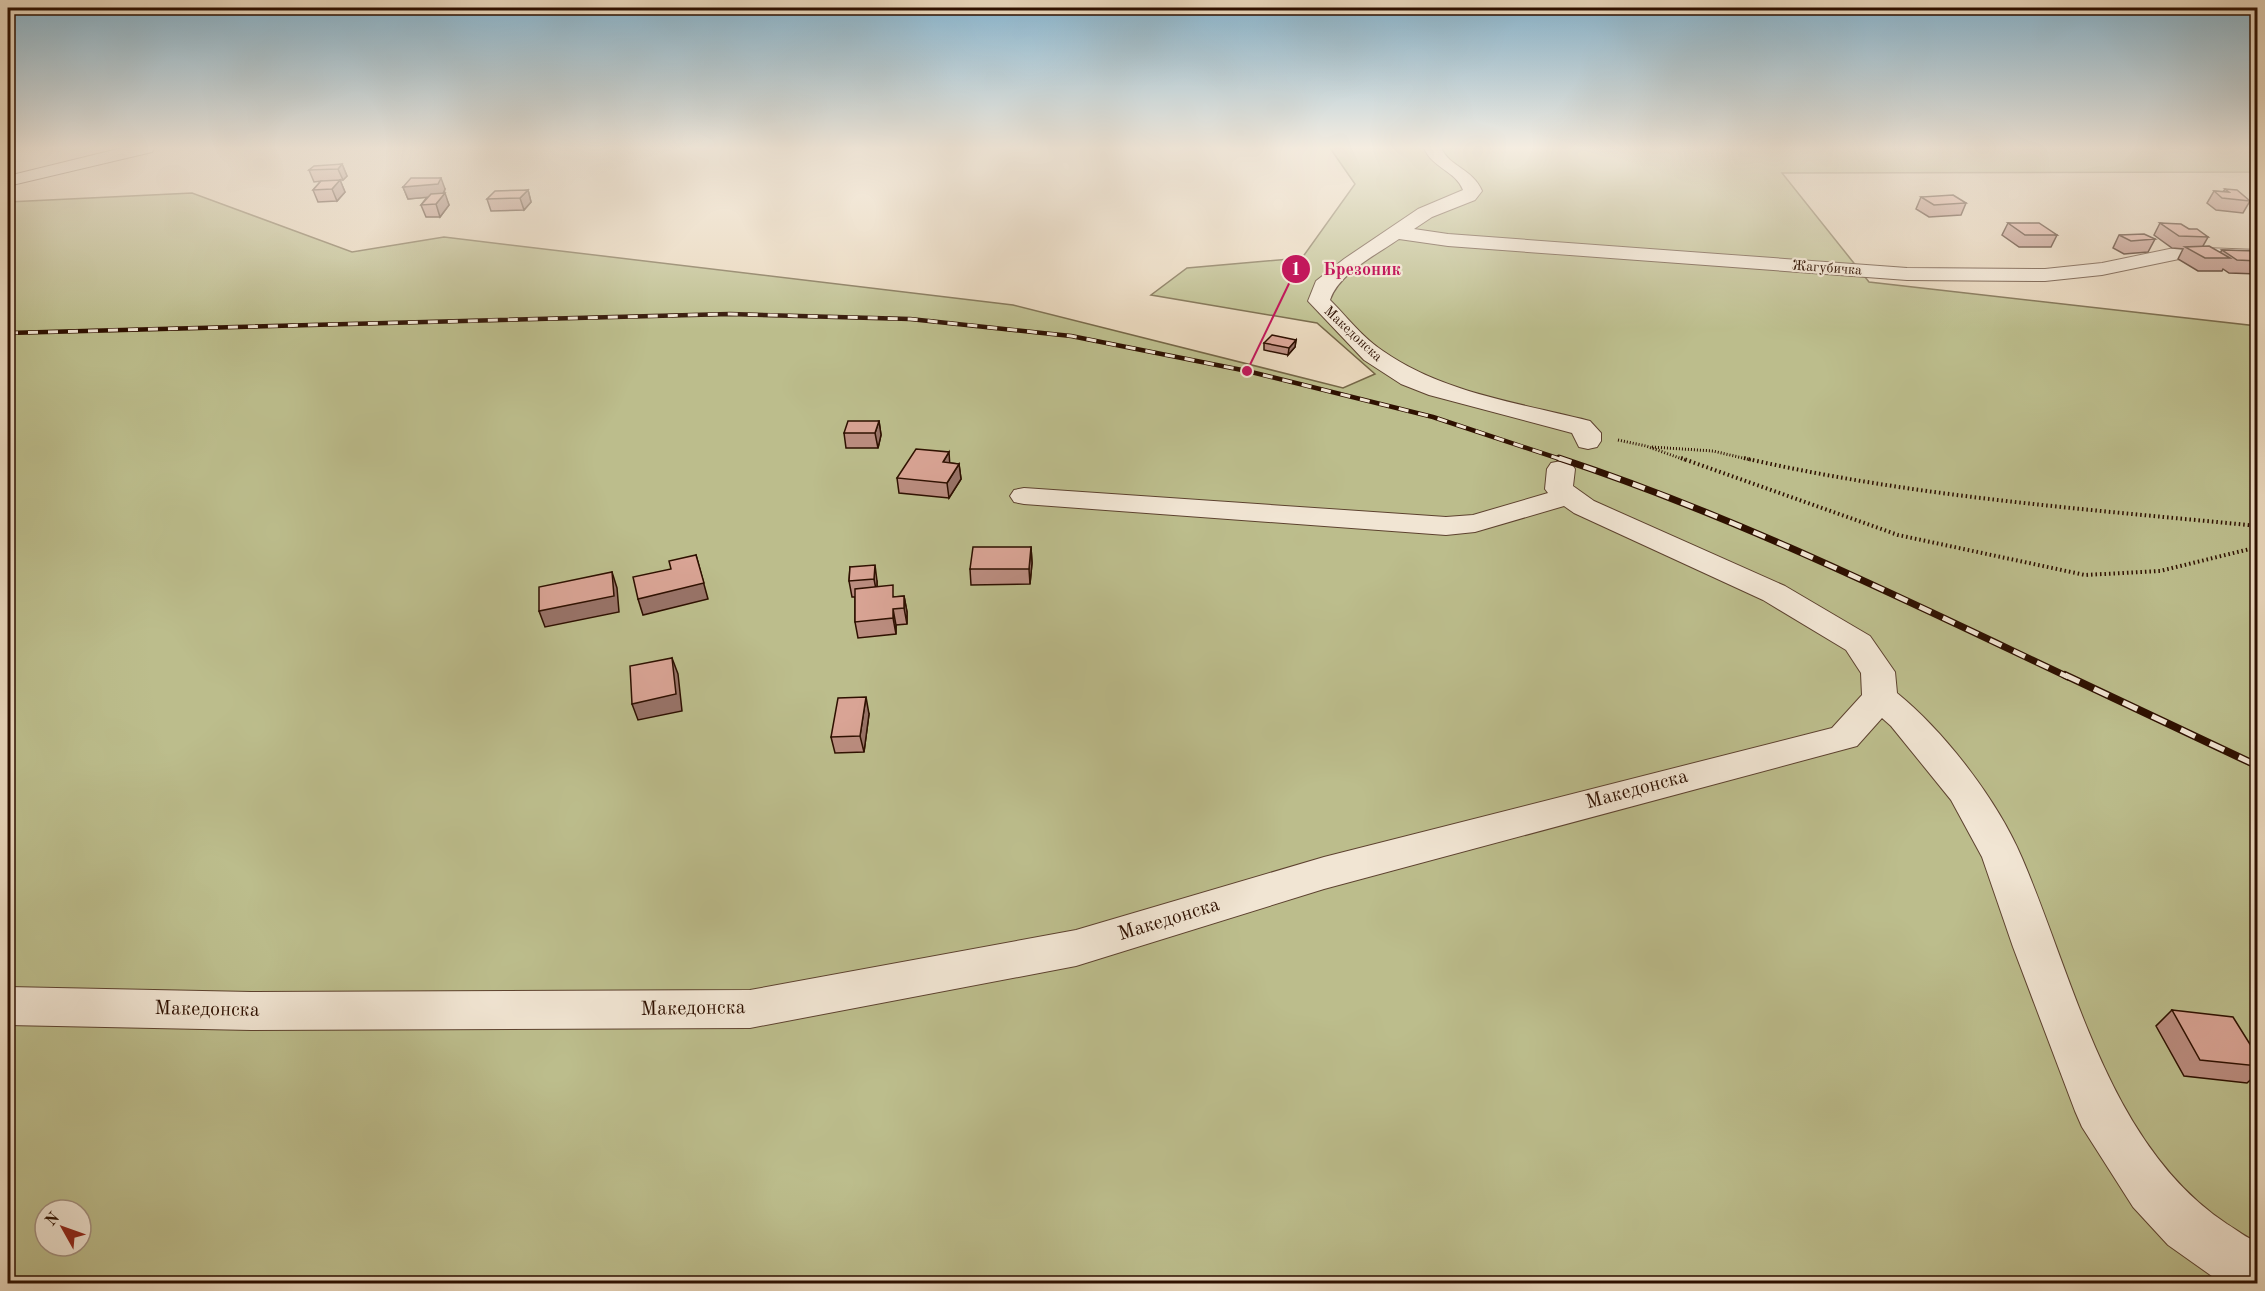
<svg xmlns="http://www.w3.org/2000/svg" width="2265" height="1291" font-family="'Old Standard TT',serif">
  <rect width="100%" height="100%" fill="#e9d7bc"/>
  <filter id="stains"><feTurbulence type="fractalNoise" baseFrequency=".00333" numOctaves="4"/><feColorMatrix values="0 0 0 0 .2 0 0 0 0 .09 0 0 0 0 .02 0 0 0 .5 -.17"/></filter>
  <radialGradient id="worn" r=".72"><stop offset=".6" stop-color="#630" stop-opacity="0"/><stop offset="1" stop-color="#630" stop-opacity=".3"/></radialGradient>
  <path fill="#bcbd8c" stroke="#756646" stroke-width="1.5" fill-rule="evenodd" d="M 1330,148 L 2257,148 L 2257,172 L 1782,173 L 1869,282 L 2257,326 L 2257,1283 L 8,1284 L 8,202 L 192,193 L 352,252 L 444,237 L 1013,305 L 1343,388 L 1375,374 L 1317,323 L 1151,295 L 1187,268 L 1302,258 L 1355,184 ZM 45,1210 L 81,1210 L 81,1246 L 45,1246 Z"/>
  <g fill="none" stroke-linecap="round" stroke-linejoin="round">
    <g stroke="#5d422f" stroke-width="2">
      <path id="minor" d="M 122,148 L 154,148 L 152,152 L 8,186 L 8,176 Z
        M 1424,148 L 1441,148 C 1450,167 1473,169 1482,191 L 1475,200 L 1432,217 L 1414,229 L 1448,234 L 1907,268 L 2045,269 L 2102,263 L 2179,247 L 2258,250 L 2258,262 L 2179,259 L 2102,275 L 2045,281 L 1907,280 L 1448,246 L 1399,239 C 1376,255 1339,273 1330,300 C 1347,317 1363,338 1383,351 C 1443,393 1520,403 1590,421 L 1601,433 L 1601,441 L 1597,447 L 1588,449 L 1579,447 L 1572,433 L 1429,395 L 1401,384 L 1364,360 L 1308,301 L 1316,281 L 1344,259 L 1418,209 L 1463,190 C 1456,171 1432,168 1424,148 Z
        M 1561,461 L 1571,463 L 1575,469 L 1573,486 L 1594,501 L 1785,586 L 1870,636 L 1895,672 L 1897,693 C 1945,732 1998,801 2022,858 C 2075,981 2108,1145 2227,1224 C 2237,1230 2246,1238 2258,1242 L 2258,1284 L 2228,1284 L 2216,1279 L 2168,1245 L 2133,1207 L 2082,1127 L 2075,1111 L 2013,947 L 1982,857 L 1951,800 L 1891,726 L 1882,718 L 1857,746 L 1324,889 L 1076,966 L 750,1028 L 251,1030 L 8,1025 L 8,987 L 251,992 L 750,990 L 1076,930 L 1324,857 L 1832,728 L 1862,695 L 1861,673 L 1846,650 L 1763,600 L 1574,513 L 1564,506 L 1475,532 L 1446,535 L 1024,504 L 1014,502 L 1010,496 L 1014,490 L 1024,488 L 1446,517 L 1473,515 L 1548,493 L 1545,489 L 1547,469 L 1551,463 Z"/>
    </g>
    <path stroke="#2e1000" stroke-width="3" stroke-dasharray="1 2" stroke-linecap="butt" d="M 1618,440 L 1646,446 L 1685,460
      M 1652,447 L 1713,451 L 1751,460"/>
    <path stroke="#2e1000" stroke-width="4" stroke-dasharray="1.5 3" stroke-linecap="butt" d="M 1681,458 L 1898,535 L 2085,575 L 2160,571 L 2258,547
      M 1744,458 C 1913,497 2086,509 2258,526"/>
    <use href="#minor" fill="#f1e5d3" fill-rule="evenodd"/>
    <g stroke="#2e1000" stroke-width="4.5">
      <path id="rail-far2" d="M 8,333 L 730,314 L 910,319 L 1071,336 L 1247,371 L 1433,417 L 1563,460"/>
    </g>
    <g stroke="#2e1000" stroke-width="7">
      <path id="rail-far1" d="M 1559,458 C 1735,516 1901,598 2068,677"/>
    </g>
    <g stroke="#2e1000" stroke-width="8">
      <path id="rail" d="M 2065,675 L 2258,766"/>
    </g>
    <use href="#rail-far2" stroke="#f1e5d3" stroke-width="3" stroke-dasharray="10" stroke-linecap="butt"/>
    <use href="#rail-far1" stroke="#f1e5d3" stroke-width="4.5" stroke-dasharray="13" stroke-linecap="butt"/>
    <use href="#rail" stroke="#f1e5d3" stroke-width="5" stroke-dasharray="16" stroke-linecap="butt"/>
  </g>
  <path fill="#bb8d80" stroke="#2e1000" stroke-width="1.5" d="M 342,164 L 347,176 L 343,180 L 340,180 L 345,192 L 337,201 L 318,202 L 313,190 L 321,181 L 314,182 L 309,170 Z
    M 403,187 L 445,189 L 444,193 L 449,205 L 440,217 L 426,217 L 421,205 L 427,197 L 408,199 Z
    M 2225,189 L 2250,201 L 2243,213 L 2216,210 L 2207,203 L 2214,191 L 2223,192 Z
    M 528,190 L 531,202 L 524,210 L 491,211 L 487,199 Z
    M 1921,197 L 1966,203 L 1961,215 L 1929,217 L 1916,209 Z
    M 2008,223 L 2057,235 L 2051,247 L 2019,247 L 2002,235 Z
    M 2160,223 L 2189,229 L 2208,237 L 2203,246 L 2220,253 L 2222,250 L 2258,252 L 2258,274 L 2229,273 L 2223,269 L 2222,271 L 2198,271 L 2178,259 L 2183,249 L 2172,248 L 2154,235 Z
    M 2119,235 L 2155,239 L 2148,252 L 2124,254 L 2113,248 Z
    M 1296,340 L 1295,347 L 1288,355 L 1264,350 L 1264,343 Z
    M 879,421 L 881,435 L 878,448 L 846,448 L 844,433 Z
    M 950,463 L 959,464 L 961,479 L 949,498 L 899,493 L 897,478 Z
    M 1031,547 L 1032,563 L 1030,584 L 971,585 L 970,569 Z
    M 850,567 L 877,581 L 877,587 L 894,597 L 904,596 L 907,612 L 907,624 L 896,625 L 896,634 L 858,638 L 855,622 L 855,597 L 852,597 L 849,581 Z
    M 869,714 L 864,752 L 835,753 L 831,737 Z
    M 2172,1010 L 2258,1066 L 2258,1073 L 2247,1083 L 2184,1076 L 2156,1026 Z"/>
  <path fill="#987368" stroke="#2e1000" stroke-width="1.5" d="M 342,164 L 347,176 L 343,180 L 338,169 Z
    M 441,178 L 445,189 L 442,196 L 408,199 L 403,187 Z
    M 340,180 L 345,192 L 337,201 L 332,189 Z
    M 528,190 L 531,202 L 524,210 L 520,198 Z
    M 445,193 L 449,205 L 440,217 L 436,204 Z
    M 1296,340 L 1295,347 L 1288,355 L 1289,348 Z
    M 879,421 L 881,435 L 878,448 L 875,433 Z
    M 949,452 L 950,467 L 943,462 Z
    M 959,464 L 961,479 L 949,498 L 947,483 Z
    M 1031,547 L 1032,563 L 1030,584 L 1029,569 Z
    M 696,555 L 708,599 L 643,615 L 638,599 Z
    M 875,565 L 877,581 L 877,595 L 874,579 Z
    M 612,572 L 617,588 L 619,612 L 545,627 L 539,611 Z
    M 904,596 L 907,612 L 907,624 L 904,608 Z
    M 893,609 L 896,625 L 896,634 L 893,618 Z
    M 672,658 L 678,674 L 682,711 L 638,720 L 632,704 Z
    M 866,697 L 869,714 L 864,752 L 860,736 Z"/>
  <path fill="#d9a495" stroke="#2e1000" stroke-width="1.5" d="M 342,164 L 338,169 L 309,170 L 314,166 Z
    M 411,178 L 441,178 L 438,184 L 403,187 Z
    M 340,180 L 332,189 L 313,190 L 321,181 Z
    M 2225,189 L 2237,190 L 2250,201 L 2222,198 L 2214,191 L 2229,192 Z
    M 528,190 L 520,198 L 487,199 L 495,191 Z
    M 445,193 L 436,204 L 421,205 L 431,194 Z
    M 1953,195 L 1966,203 L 1934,205 L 1921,197 Z
    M 2008,223 L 2039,223 L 2057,235 L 2025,235 Z
    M 2160,223 L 2181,224 L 2189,229 L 2197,229 L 2208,237 L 2179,236 Z
    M 2144,234 L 2155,239 L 2131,241 L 2119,235 Z
    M 2209,246 L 2230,258 L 2205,258 L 2185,247 Z
    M 2222,250 L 2257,251 L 2258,252 L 2258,261 L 2237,260 Z
    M 1272,335 L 1296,340 L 1289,348 L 1264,343 Z
    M 848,421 L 879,421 L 875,433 L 844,433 Z
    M 916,449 L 949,452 L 943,462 L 959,464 L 947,483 L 897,478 Z
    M 973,547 L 1031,547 L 1029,569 L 970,569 Z
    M 696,555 L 704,583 L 638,599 L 633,577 L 671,569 L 669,561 Z
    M 875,565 L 874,579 L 849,581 L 850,567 Z
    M 612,572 L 614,596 L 539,611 L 539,587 Z
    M 893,585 L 893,597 L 904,596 L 904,608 L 893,609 L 893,618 L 855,622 L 855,589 Z
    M 672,658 L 676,694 L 632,704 L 630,666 Z
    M 866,697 L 860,736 L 831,737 L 838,698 Z
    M 2172,1010 L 2233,1017 L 2258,1057 L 2258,1066 L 2200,1060 Z"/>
  <linearGradient id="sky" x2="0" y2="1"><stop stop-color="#87b6d1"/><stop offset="0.45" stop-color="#f5ede1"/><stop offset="1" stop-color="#f5ede1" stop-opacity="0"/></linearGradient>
  <rect width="2265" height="329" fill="url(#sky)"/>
  <g text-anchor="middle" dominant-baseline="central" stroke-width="4.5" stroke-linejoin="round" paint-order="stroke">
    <g font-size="14" fill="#2e1000" stroke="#f1e5d3">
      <text transform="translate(1827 268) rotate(4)">Жагубичка</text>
      <text transform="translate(1353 334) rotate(43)">Македонска</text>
    </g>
    <g font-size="20" fill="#2e1000" stroke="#f1e5d3">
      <text transform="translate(1637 790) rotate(-15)">Македонска</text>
      <text transform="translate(1169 920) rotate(-17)">Македонска</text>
      <text transform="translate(693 1009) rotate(-1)">Македонска</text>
      <text transform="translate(207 1010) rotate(1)">Македонска</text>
    </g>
  </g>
  <path fill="none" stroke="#c2185b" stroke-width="2" d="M1247 371L1296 269"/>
  <g fill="#c2185b" stroke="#f1e5d3" stroke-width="2">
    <circle cx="1247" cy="371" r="6"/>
    <circle cx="1296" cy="269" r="15"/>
  </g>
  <g font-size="18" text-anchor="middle" font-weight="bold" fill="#fff">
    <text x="1296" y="275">1</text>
  </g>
  <g font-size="18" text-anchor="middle" font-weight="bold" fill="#c2185b" stroke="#f1e5d3" stroke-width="4.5" stroke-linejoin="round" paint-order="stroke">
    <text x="1362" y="275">Брезоник</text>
  </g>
  <rect width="2265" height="1291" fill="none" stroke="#e9d7bc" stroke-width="30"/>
  <rect x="9" y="9" width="2247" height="1273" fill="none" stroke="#2e1000" stroke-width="3"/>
  <rect x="15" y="15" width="2235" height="1261" fill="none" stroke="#2e1000" stroke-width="1.5"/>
  <g transform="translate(63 1228) rotate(310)"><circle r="28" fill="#f1e5d3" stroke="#a3907f" stroke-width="1.5"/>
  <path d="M0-4.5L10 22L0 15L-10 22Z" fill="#8f2418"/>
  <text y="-9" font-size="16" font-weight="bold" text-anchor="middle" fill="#2e1000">N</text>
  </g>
  <rect width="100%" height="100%" filter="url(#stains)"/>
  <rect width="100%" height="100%" fill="url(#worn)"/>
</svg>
